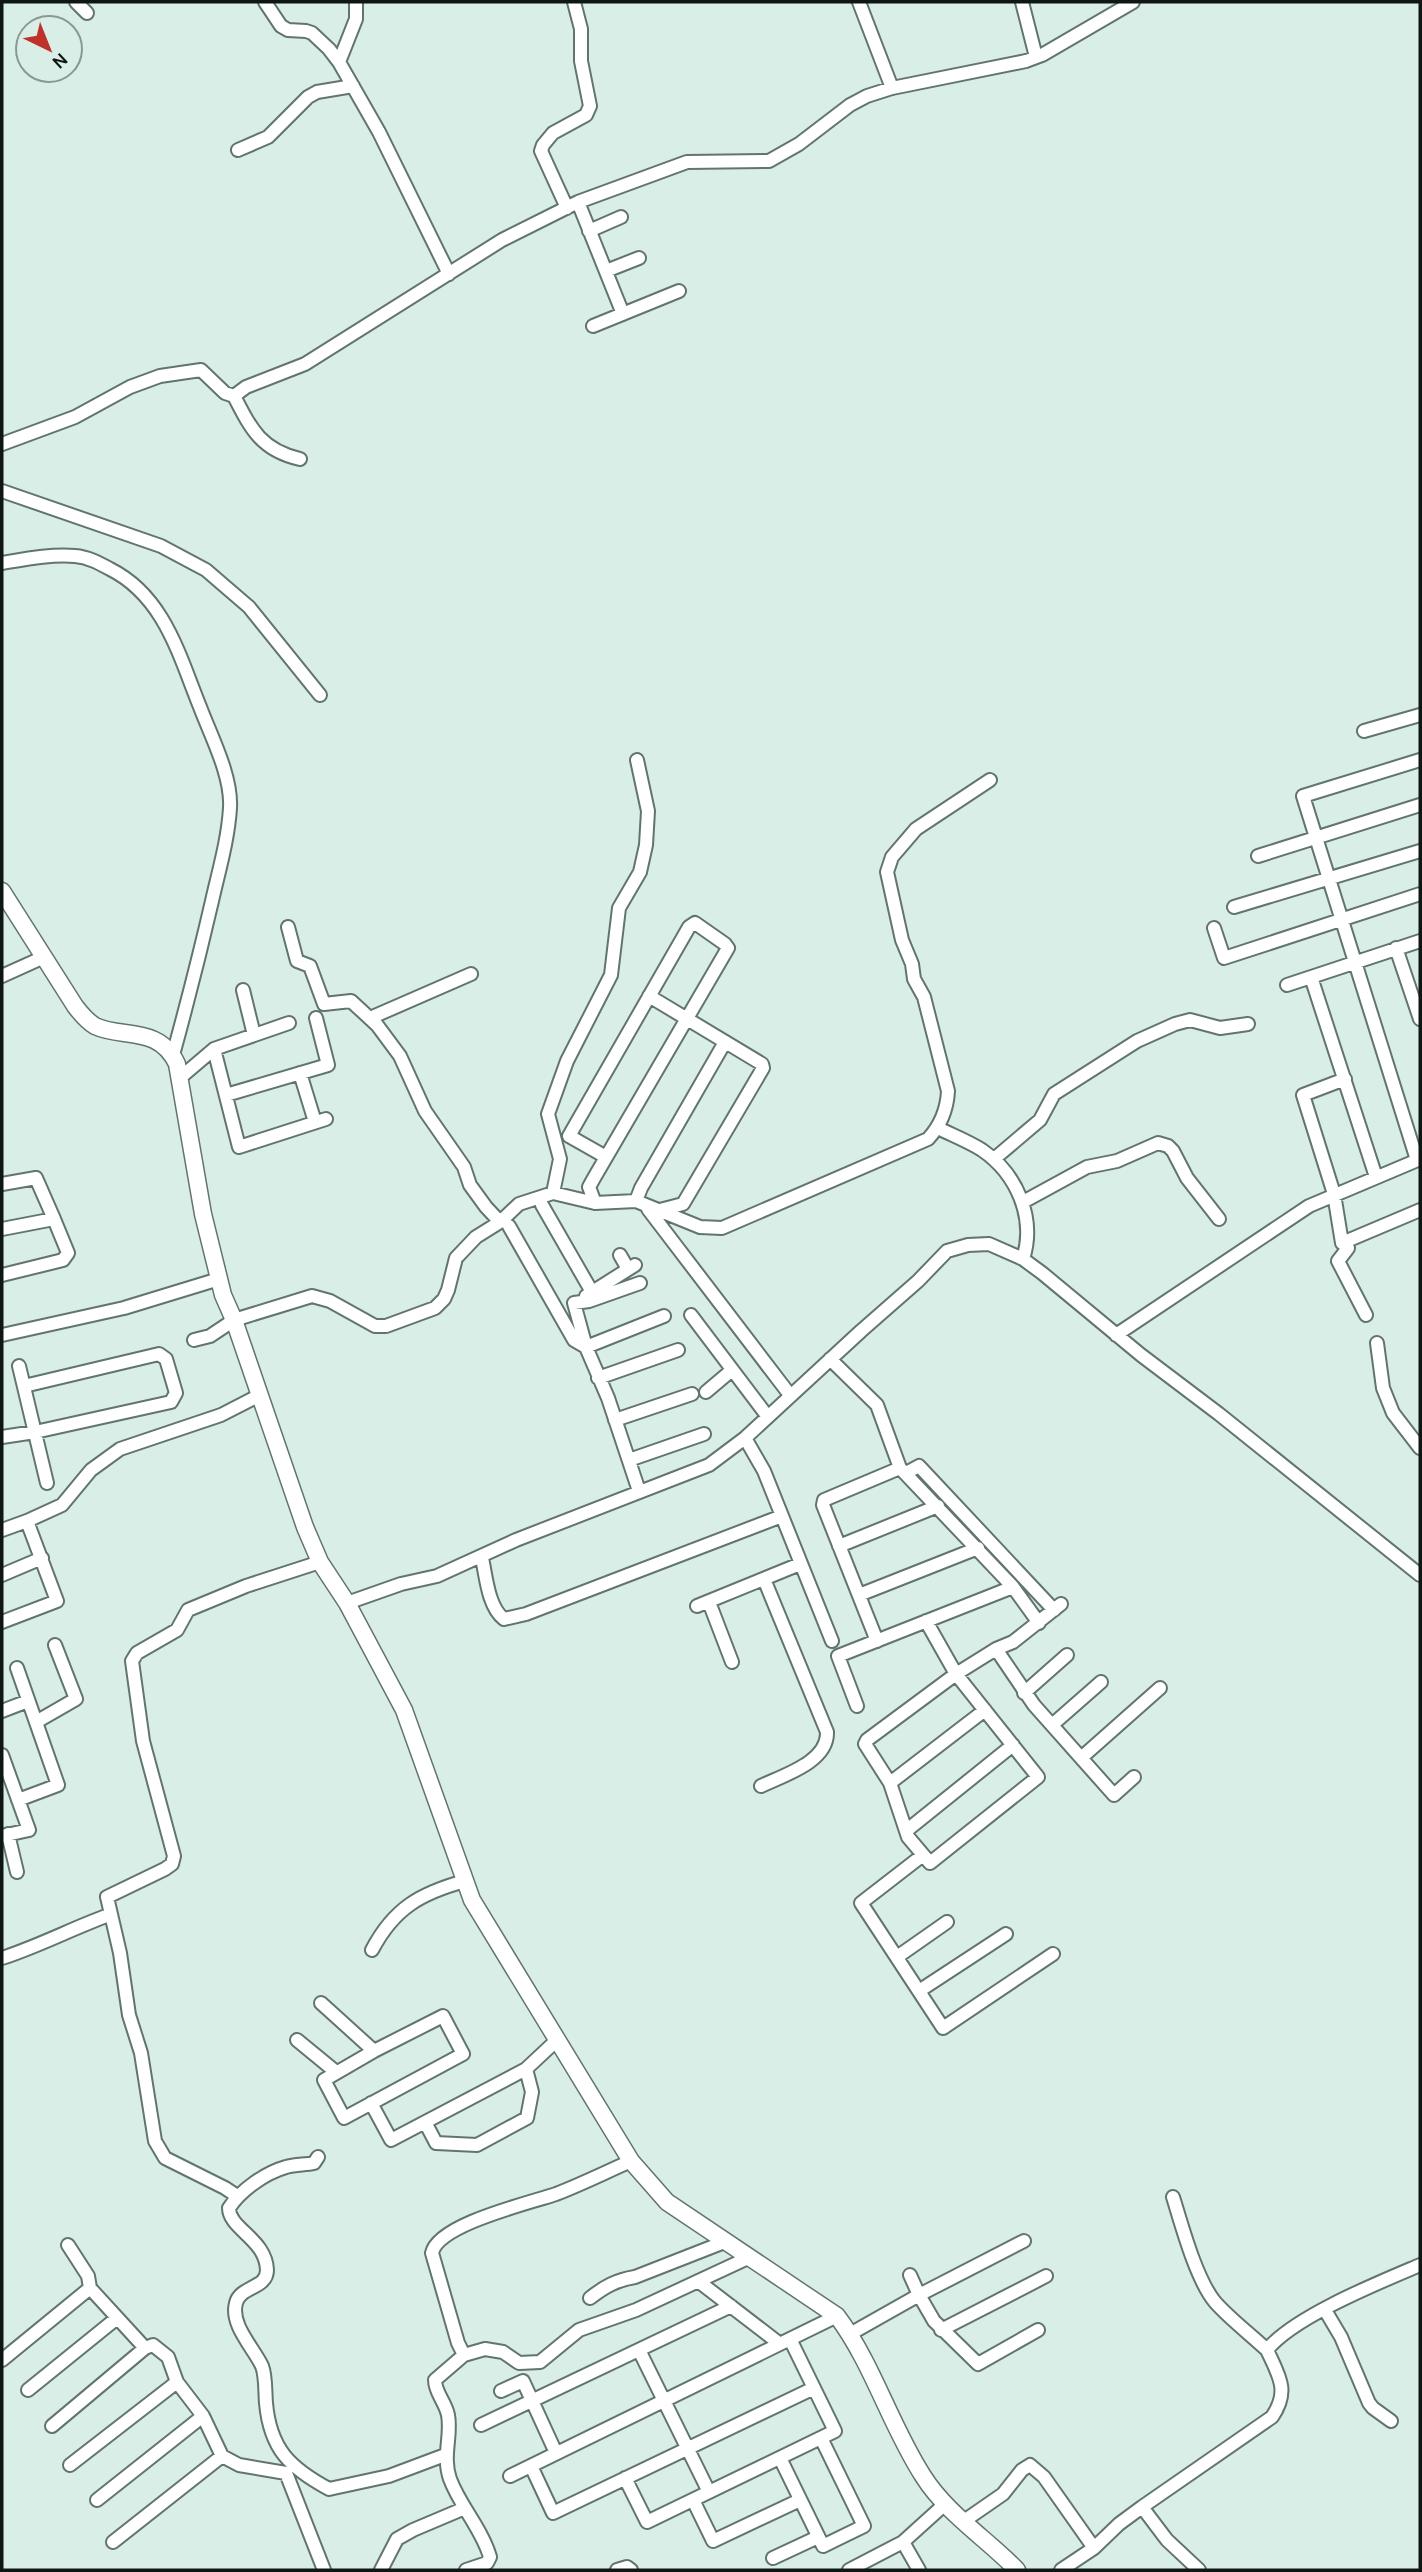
<svg xmlns="http://www.w3.org/2000/svg" width="1422" height="2572" font-family="Karla,sans-serif">
  <rect width="100%" height="100%" fill="#daeee8"/>
  <g fill="none" stroke-linecap="round" stroke-linejoin="round">
    <g stroke="#62746f" stroke-width="16">
      <path id="minor" d="M 76,2 L 87,13
        M 265,2 L 281,26 L 288,30 L 306,31 L 312,33 L 329,49 L 339,62 L 379,132 L 449,274
        M 859,2 L 892,88
        M 1022,2 L 1036,57
        M 339,62 L 356,19 L 356,2
        M 238,150 L 268,137 L 308,97 L 317,92 L 353,86
        M 578,202 L 623,314
        M 567,208 L 541,151 L 543,145 L 553,133 L 586,115 L 590,106 L 581,61 L 581,29 L 574,2
        M 589,231 L 621,217
        M 606,271 L 639,258
        M 593,326 L 679,291
        M 234,396 L 246,387 L 305,364 L 502,240 L 578,202 L 687,162 L 769,161 L 799,144 L 850,105 L 867,96 L 892,88 L 1026,61 L 1042,55 L 1133,2
        M 2,444 L 75,417 L 130,387 L 160,376 L 201,370 L 225,393 L 234,396 C 251,429 261,450 300,459
        M 2,491 L 161,546 L 206,570 L 249,607 L 320,695
        M 2,563 C 26,559 51,554 75,556 C 88,557 99,563 110,569 C 164,596 179,655 200,707 C 211,736 232,776 230,808 C 228,840 219,870 212,901 C 200,953 187,1004 173,1055
        M 1364,731 L 1420,715
        M 1258,856 L 1420,805
        M 1234,907 L 1420,851
        M 288,927 L 297,961 L 310,966 L 324,1004 L 351,1001 L 377,1025 L 400,1056 L 425,1111 L 464,1167 L 470,1185 L 486,1207 L 500,1222
        M 1214,928 L 1224,958 L 1420,894
        M 1396,948 L 1420,1019
        M 2,976 L 44,957
        M 1311,977 L 1376,1177
        M 1287,985 L 1420,941
        M 243,990 L 254,1035
        M 649,996 L 762,1064 L 763,1068 L 683,1204 L 656,1211
        M 370,1018 L 471,974
        M 214,1049 L 239,1147 L 326,1119
        M 300,1073 L 315,1122
        M 181,1077 L 214,1049 L 289,1023
        M 1345,1079 L 1303,1095 L 1334,1194 L 1342,1243 L 1348,1248 L 1338,1261 L 1366,1315
        M 226,1095 L 328,1065 L 316,1018
        M 938,1128 C 952,1135 968,1141 982,1150 C 1017,1174 1036,1218 1023,1259
        M 994,1159 L 1040,1120 L 1054,1094 L 1137,1041 L 1175,1024 L 1190,1020 L 1220,1028 L 1248,1024
        M 1417,1160 L 1303,796 L 1420,760
        M 2,1184 L 36,1178 L 54,1219
        M 553,1193 L 560,1159 L 548,1114 L 567,1061 L 611,975 L 619,908 L 640,872 L 646,845 L 648,811 L 637,760
        M 636,1201 L 641,1188 L 725,1042
        M 1023,1202 L 1087,1167 L 1117,1161 L 1158,1143 L 1168,1146 L 1173,1151 L 1187,1178 L 1219,1219
        M 595,1203 L 589,1187 L 594,1178 L 728,948 L 725,944 L 695,923 L 689,927 L 569,1136 L 606,1157
        M 542,1205 L 592,1292
        M 648,1209 L 790,1395
        M 509,1226 L 574,1340 L 586,1347 L 608,1398 L 639,1491
        M 2,1229 L 54,1219 L 68,1253 L 63,1260 L 2,1275
        M 1342,1243 L 1420,1210
        M 620,1255 L 628,1269
        M 640,1283 L 589,1301 L 574,1303 L 586,1347 L 664,1316
        M 586,1296 L 635,1265
        M 691,1315 L 768,1417
        M 2,1335 L 124,1308 L 219,1279
        M 1116,1335 L 1309,1206 L 1420,1159
        M 194,1340 L 210,1336 L 234,1320 L 312,1296 L 330,1301 L 375,1326 L 386,1326 L 435,1308 L 444,1299 L 448,1290 L 456,1258 L 476,1237 L 500,1222 L 519,1204 L 553,1193 L 595,1203 L 636,1201 L 700,1227 L 722,1228 L 928,1139 C 941,1125 947,1110 948,1091 L 924,997 L 914,979 L 912,964 L 902,940 L 887,872 L 892,857 L 916,829 L 990,780
        M 1377,1343 L 1383,1388 L 1393,1413 L 1420,1448
        M 830,1359 L 877,1405 L 900,1468 L 1013,1587 L 1039,1623
        M 19,1366 L 47,1483
        M 598,1378 L 678,1350
        M 706,1392 L 732,1370
        M 615,1420 L 692,1394
        M 2,1437 L 35,1432 L 171,1402 L 176,1393 L 166,1359 L 159,1354 L 24,1386
        M 745,1438 L 764,1471 L 832,1641
        M 629,1460 L 704,1434
        M 906,1473 L 919,1466 L 1054,1610
        M 2,1530 L 27,1521 L 62,1505 L 91,1470 L 120,1449 L 221,1415 L 260,1395
        M 839,1546 L 938,1506
        M 482,1558 C 486,1576 488,1607 504,1619 L 526,1614 L 782,1516
        M 2,1575 L 42,1558
        M 859,1595 L 978,1548
        M 709,1602 L 732,1662
        M 347,1603 L 401,1584 L 437,1576 L 516,1540 L 709,1465 L 745,1438 L 861,1331 L 918,1281 L 947,1251 L 968,1245 L 989,1244 L 1023,1259 L 1042,1273 L 1141,1355 L 1219,1414 L 1420,1575
        M 1061,1604 L 1013,1642 L 996,1649 L 1034,1705 L 1114,1795 L 1134,1777
        M 697,1606 L 800,1564
        M 926,1621 L 956,1674 L 1038,1777 L 930,1863 L 908,1837 L 890,1783 L 865,1744 L 867,1740 L 956,1674 L 996,1649
        M 2,1622 L 57,1601 L 27,1521
        M 877,1641 L 823,1505 L 824,1500 L 900,1468
        M 17,1668 L 58,1785 L 18,1800
        M 1024,1693 L 1067,1655
        M 857,1706 L 838,1656 L 1013,1587
        M 2,1711 L 28,1701
        M 36,1722 L 76,1699 L 55,1645
        M 1052,1725 L 1101,1682
        M 2,1755 L 29,1830 L 2,1836
        M 1081,1758 L 1160,1688
        M 890,1783 L 985,1710
        M 761,1786 C 784,1775 828,1762 827,1732 L 764,1579
        M 906,1831 L 1013,1745
        M 8,1834 L 17,1872
        M 923,1855 L 861,1903 L 943,2028 L 1053,1954
        M 372,1950 C 394,1908 421,1893 465,1881
        M 897,1957 L 947,1922
        M 2,1958 C 39,1946 73,1928 109,1915
        M 919,1991 L 1006,1934
        M 321,2003 L 374,2051
        M 443,2016 L 463,2054 L 344,2118 L 324,2080 L 374,2051 Z
        M 297,2040 L 336,2072
        M 371,2103 L 391,2140 L 526,2069 L 557,2040
        M 425,2122 L 436,2143 L 477,2145 L 527,2118 L 532,2092 L 526,2069
        M 318,2157 L 314,2163 C 305,2165 295,2164 286,2167 C 265,2173 241,2190 229,2208 C 229,2229 266,2239 267,2270 C 267,2289 240,2286 236,2303 C 230,2325 253,2347 262,2366 C 266,2376 265,2392 266,2403 C 270,2449 290,2468 329,2489 L 389,2476 L 445,2455
        M 237,2196 L 225,2188 L 165,2158 L 155,2141 L 141,2053 L 129,2015 L 120,1953 L 107,1897 L 165,1869 L 172,1864 L 174,1856 L 143,1741 L 132,1661 L 137,1653 L 177,1630 L 188,1610 L 246,1586 L 320,1562
        M 1173,2197 C 1182,2226 1196,2279 1215,2302 C 1230,2319 1250,2334 1267,2350
        M 68,2245 L 88,2276 L 90,2288 L 145,2348 L 153,2345 L 168,2357 L 177,2382 L 203,2416 L 222,2456 L 239,2465 L 286,2473 L 324,2570
        M 910,2275 L 919,2295 L 1024,2241
        M 698,2281 L 780,2344
        M 590,2298 C 604,2287 616,2280 635,2277 L 727,2241
        M 1325,2310 L 1341,2337 L 1369,2403 L 1373,2408 L 1391,2421
        M 941,2330 L 1046,2276
        M 850,2334 L 919,2295 L 934,2321 L 978,2364 L 1038,2330
        M 639,2350 L 709,2492
        M 464,2355 L 458,2343 L 432,2253 C 438,2224 530,2203 556,2194 C 582,2184 606,2172 631,2161
        M 2,2360 L 90,2288
        M 28,2390 L 117,2318
        M 501,2391 L 523,2381 L 556,2453
        M 481,2425 L 731,2306
        M 52,2426 L 145,2348
        M 780,2458 L 823,2546 L 864,2526 L 821,2438
        M 70,2465 L 177,2382
        M 531,2466 L 553,2513 L 814,2388
        M 510,2476 L 837,2316
        M 625,2478 L 647,2522 L 835,2431 L 790,2339
        M 97,2500 L 203,2416
        M 693,2500 L 713,2541 L 800,2500
        M 1142,2507 L 1167,2540 L 1199,2570
        M 964,2521 L 1003,2494 L 1022,2470 L 1030,2465 L 1044,2477 L 1094,2548
        M 113,2542 L 222,2456
        M 773,2558 L 818,2537
        M 381,2570 L 397,2539 L 413,2530 L 465,2508
        M 466,2570 L 487,2563 L 490,2557 C 482,2529 460,2506 450,2479 C 442,2456 452,2436 448,2415 C 445,2401 435,2393 435,2380 L 464,2355 L 485,2349 L 503,2352 L 519,2363 L 540,2362 L 579,2330 L 636,2310 L 750,2257
        M 617,2570 L 627,2567 L 631,2570
        M 849,2570 L 903,2542
        M 919,2570 L 903,2542 L 945,2504
        M 1061,2570 L 1094,2548 L 1119,2524 L 1142,2507 L 1272,2417 C 1290,2391 1279,2376 1267,2350 C 1293,2317 1380,2282 1420,2265"/>
    </g>
    <g stroke="#62746f" stroke-width="19">
      <path id="tertiary" d="M 2,891 L 75,1006 C 81,1014 87,1021 95,1026 C 122,1039 159,1025 177,1064 L 203,1214 L 223,1295 L 234,1320 L 305,1527 L 320,1562 L 347,1603 L 404,1710 L 472,1900 L 631,2161 L 667,2202 L 837,2316 C 873,2364 890,2425 923,2476 C 947,2514 986,2538 1017,2570"/>
    </g>
    <use href="#minor" stroke="#fff" stroke-width="12"/>
    <use href="#tertiary" stroke="#fff" stroke-width="16"/>
  </g>
  <rect width="1422" height="2572" fill="none" stroke="#0f1715" stroke-width="7"/>
  <g transform="translate(49 49) rotate(137)"><circle r="33" fill="#daeee8" stroke="#899894" stroke-width="2"/>
  <path d="M0-5L12 26L0 18L-12 26Z" fill="#bf312b"/>
  <text y="-10" font-size="19" font-weight="bold" text-anchor="middle" fill="#0f1715">N</text>
  </g>
</svg>
